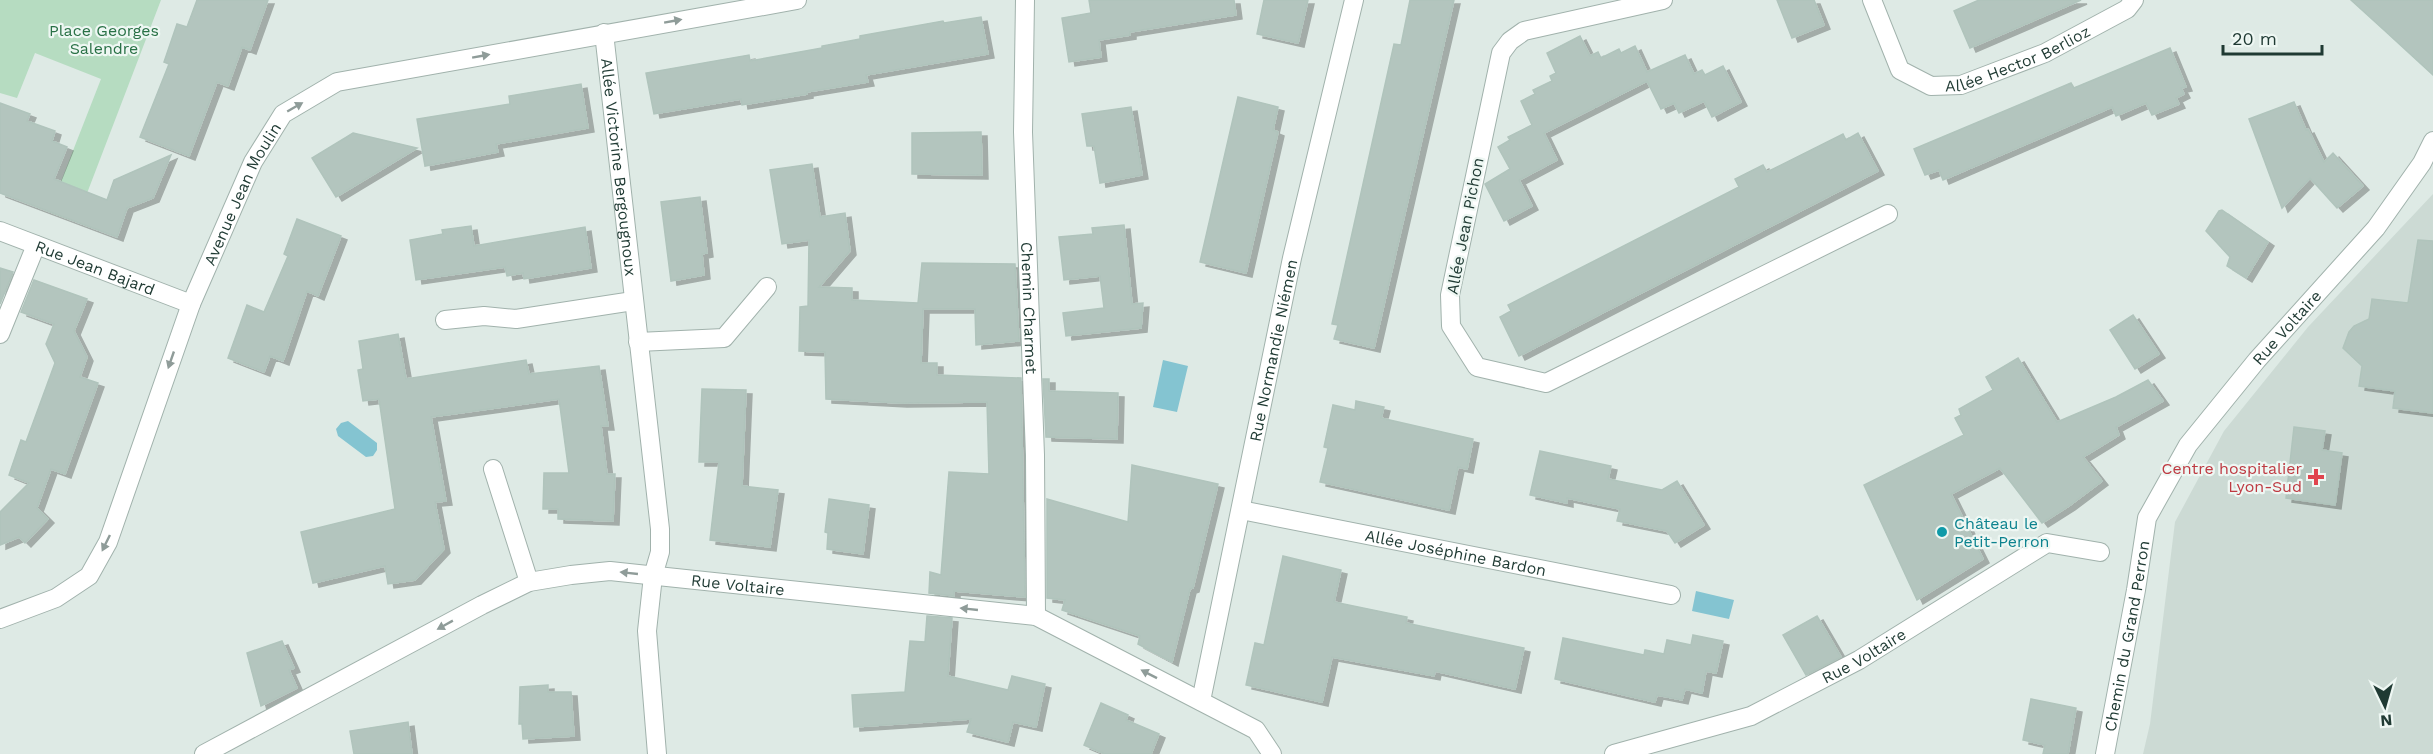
<svg xmlns="http://www.w3.org/2000/svg" width="2433" height="754" font-family="'Work Sans',sans-serif">
  <defs>
    <filter id="shadow"><feDropShadow dx="6" dy="4" stdDeviation="0" flood-color="#0004"/></filter>
  </defs>
  <rect width="100%" height="100%" fill="#deeae5"/>
  <path fill="#ccdad4" d="M 2433,194 L 2433,754 L 2143,754 L 2150,724 L 2175,522 L 2224,431 L 2308,327 Z"/>
  <path fill="#b6dcc1" d="M 0,0 L 161,0 L 76,222 L 49,212 L 101,79 L 35,53 L 17,98 L 0,93 Z"/>
  <path fill="#84c4d1" d="M 1163,360 L 1188,366 L 1177,412 L 1153,407 Z
    M 348,421 L 377,443 L 377,450 L 373,456 L 366,457 L 338,436 L 336,429 L 341,423 Z
    M 1696,591 L 1734,600 L 1729,619 L 1692,611 Z"/>
  <path fill="#b3c5be" stroke="#b0c4bc" stroke-width="1.5" filter="url(#shadow)" d="M 197,0 L 268,0 L 250,50 L 242,47 L 228,86 L 217,82 L 189,156 L 140,137 L 169,64 L 164,62 L 177,24 L 187,27 Z
    M 1089,0 L 1234,0 L 1236,15 L 1130,32 L 1130,35 L 1099,40 L 1101,57 L 1069,62 L 1062,18 L 1091,13 Z
    M 1264,0 L 1308,0 L 1298,43 L 1257,34 Z
    M 1410,0 L 1454,0 L 1374,348 L 1334,339 L 1338,325 L 1332,324 L 1394,44 L 1401,45 Z
    M 1777,0 L 1814,0 L 1824,25 L 1792,38 Z
    M 1979,0 L 2081,0 L 1970,48 L 1954,11 Z
    M 2351,0 L 2433,0 L 2433,75 L 2384,30 Z
    M 981,17 L 988,54 L 866,75 L 868,82 L 807,92 L 807,94 L 742,105 L 741,99 L 654,114 L 646,73 L 749,55 L 750,61 L 822,48 L 822,46 L 860,39 L 860,36 L 943,21 L 944,23 Z
    M 1580,36 L 1590,56 L 1598,52 L 1601,58 L 1619,49 L 1621,53 L 1635,46 L 1647,72 L 1685,55 L 1694,74 L 1702,70 L 1705,75 L 1723,66 L 1741,102 L 1712,117 L 1704,101 L 1679,113 L 1674,103 L 1661,109 L 1647,81 L 1544,133 L 1557,160 L 1519,180 L 1532,206 L 1504,221 L 1485,184 L 1510,169 L 1498,147 L 1510,140 L 1508,137 L 1532,125 L 1521,101 L 1535,94 L 1533,90 L 1552,81 L 1550,76 L 1556,73 L 1547,53 Z
    M 2170,48 L 2186,87 L 2181,88 L 2184,94 L 2176,98 L 2179,104 L 2152,115 L 2146,103 L 2116,116 L 2112,107 L 1943,180 L 1939,170 L 1925,175 L 1914,149 L 2071,83 L 2074,88 Z
    M 581,84 L 588,128 L 496,144 L 498,152 L 425,166 L 417,119 L 510,104 L 509,96 Z
    M 1238,97 L 1278,107 L 1273,130 L 1278,132 L 1246,273 L 1200,262 Z
    M 2294,102 L 2306,130 L 2308,129 L 2324,162 L 2333,153 L 2363,186 L 2337,208 L 2310,178 L 2282,208 L 2249,119 Z
    M 0,103 L 30,114 L 27,121 L 55,131 L 52,141 L 67,147 L 54,179 L 107,200 L 114,180 L 171,155 L 153,198 L 127,208 L 117,237 L 0,193 Z
    M 1131,107 L 1142,175 L 1100,183 L 1094,146 L 1087,146 L 1082,114 Z
    M 981,132 L 982,175 L 912,174 L 912,133 Z
    M 353,133 L 417,148 L 336,197 L 312,158 Z
    M 1858,133 L 1878,171 L 1519,356 L 1500,317 L 1511,311 L 1508,305 L 1739,187 L 1735,179 L 1763,165 L 1767,172 L 1843,134 L 1846,140 Z
    M 812,164 L 820,217 L 845,213 L 850,251 L 819,287 L 852,288 L 852,300 L 918,303 L 922,263 L 1015,264 L 1019,341 L 976,345 L 975,309 L 923,309 L 921,363 L 937,363 L 937,375 L 1021,378 L 1025,597 L 954,591 L 954,596 L 929,593 L 930,572 L 941,575 L 949,472 L 989,474 L 987,402 L 901,403 L 826,399 L 825,352 L 799,351 L 800,307 L 808,306 L 809,240 L 782,244 L 770,170 Z
    M 700,197 L 707,253 L 702,254 L 704,275 L 671,281 L 661,202 Z
    M 2222,210 L 2268,242 L 2246,278 L 2227,266 L 2230,257 L 2206,231 L 2219,211 Z
    M 297,219 L 341,236 L 318,296 L 307,291 L 283,361 L 270,356 L 264,372 L 228,358 L 247,305 L 264,312 L 288,256 L 284,254 Z
    M 1124,225 L 1132,304 L 1143,303 L 1141,328 L 1066,336 L 1063,313 L 1104,308 L 1100,276 L 1064,280 L 1059,237 L 1093,234 L 1092,228 Z
    M 471,226 L 474,246 L 585,227 L 591,268 L 524,279 L 523,273 L 507,276 L 505,267 L 416,280 L 410,240 L 443,234 L 442,230 Z
    M 2418,240 L 2433,241 L 2433,413 L 2393,408 L 2395,391 L 2359,386 L 2362,366 L 2343,348 L 2349,332 L 2354,326 L 2369,319 L 2372,299 L 2408,303 Z
    M 0,268 L 13,272 L 0,304 Z
    M 34,280 L 87,299 L 74,331 L 87,357 L 80,377 L 98,383 L 65,474 L 51,469 L 37,508 L 48,519 L 25,543 L 19,537 L 0,545 L 0,512 L 29,483 L 9,475 L 21,440 L 26,442 L 55,363 L 46,344 L 54,324 L 21,312 Z
    M 2133,315 L 2159,354 L 2135,369 L 2110,330 Z
    M 398,334 L 406,379 L 526,360 L 529,374 L 599,366 L 608,426 L 601,426 L 607,474 L 615,474 L 613,521 L 558,519 L 558,509 L 543,509 L 544,473 L 569,473 L 559,399 L 431,417 L 446,501 L 435,502 L 444,549 L 415,580 L 388,584 L 385,566 L 313,583 L 301,532 L 395,509 L 379,399 L 363,401 L 358,370 L 363,369 L 359,341 Z
    M 2018,358 L 2057,422 L 2116,397 L 2148,380 L 2163,401 L 2116,427 L 2119,435 L 2083,457 L 2102,481 L 2069,506 L 2042,523 L 2000,468 L 1951,494 L 1983,559 L 1917,600 L 1864,485 L 1964,435 L 1955,418 L 1961,415 L 1959,409 L 1993,390 L 1986,377 Z
    M 1043,379 L 1049,379 L 1049,391 L 1118,393 L 1117,439 L 1046,437 Z
    M 702,389 L 746,390 L 742,486 L 778,490 L 770,547 L 710,540 L 719,462 L 699,462 Z
    M 1356,401 L 1384,407 L 1381,418 L 1473,439 L 1467,469 L 1458,467 L 1449,510 L 1320,482 L 1328,448 L 1324,447 L 1333,405 L 1355,410 Z
    M 2294,427 L 2325,431 L 2322,450 L 2342,453 L 2335,505 L 2286,498 Z
    M 1540,451 L 1611,466 L 1608,479 L 1662,490 L 1677,481 L 1704,525 L 1675,543 L 1667,531 L 1617,521 L 1620,509 L 1567,498 L 1567,503 L 1530,495 Z
    M 1132,465 L 1218,484 L 1193,588 L 1190,589 L 1172,662 L 1138,644 L 1140,636 L 1062,610 L 1065,600 L 1047,598 L 1047,499 L 1128,522 Z
    M 829,499 L 869,505 L 863,554 L 827,549 L 828,533 L 825,532 Z
    M 1283,556 L 1341,570 L 1334,602 L 1407,617 L 1406,623 L 1524,648 L 1515,689 L 1435,671 L 1434,676 L 1332,657 L 1322,702 L 1246,685 L 1255,643 L 1264,645 Z
    M 927,616 L 952,618 L 948,676 L 1008,690 L 1012,676 L 1045,684 L 1036,727 L 1013,722 L 1008,742 L 967,732 L 971,719 L 854,727 L 852,695 L 905,692 L 910,641 L 925,642 Z
    M 1817,616 L 1841,657 L 1806,675 L 1783,635 Z
    M 1693,635 L 1723,641 L 1716,673 L 1706,671 L 1702,693 L 1685,689 L 1682,700 L 1657,695 L 1655,702 L 1555,679 L 1563,638 L 1644,655 L 1645,650 L 1664,654 L 1667,640 L 1691,645 Z
    M 282,641 L 294,668 L 289,670 L 297,688 L 261,706 L 247,653 Z
    M 548,685 L 548,692 L 571,692 L 574,736 L 523,739 L 522,724 L 519,724 L 520,687 Z
    M 2031,699 L 2076,708 L 2068,754 L 2043,754 L 2045,745 L 2023,740 Z
    M 1101,703 L 1128,715 L 1126,720 L 1159,734 L 1151,754 L 1105,754 L 1084,745 Z
    M 408,722 L 412,754 L 354,754 L 350,731 Z"/>
  <g fill="none" stroke-linecap="round" stroke-linejoin="round">
    <g stroke="#a1b2ac" stroke-width="20">
      <g id="minor">
        <path id="s1" d="M 1025,0 L 1023,132 L 1035,455 L 1036,616"/>
        <path d="M 1663,0 L 1524,31 L 1510,41 L 1501,53 L 1450,295 L 1451,326 L 1477,367 L 1546,383 L 1888,214"/>
        <path id="s2" d="M 1872,0 L 1900,70 L 1931,86 L 1961,85 L 2045,53 L 2127,9 L 2134,0"/>
        <path id="s3" d="M 604,33 L 660,529 L 660,552 L 653,576 L 647,631 L 657,754"/>
        <path id="s4" d="M 0,231 L 191,304"/>
        <path d="M 445,320 L 484,316 L 516,319 L 633,301"/>
        <path d="M 0,334 L 36,245"/>
        <path d="M 638,342 L 724,338 L 767,287"/>
        <path d="M 493,469 L 529,582"/>
        <path id="s5" d="M 1241,510 L 1671,595"/>
        <path id="s6" d="M 0,619 L 56,598 L 89,576 L 108,542 L 191,304 L 253,162 L 283,114 L 337,82 L 797,0"/>
        <path id="s7" d="M 1201,701 L 1292,258 L 1354,0"/>
        <path id="s8" d="M 204,754 L 482,605 L 529,582 L 571,575 L 610,571 L 1036,616 L 1256,730 L 1272,754"/>
        <path id="s9" d="M 1614,754 L 1751,716 L 1859,660 L 2047,543 L 2100,552"/>
        <path id="s10" d="M 2105,754 L 2136,590 L 2147,518 L 2188,445 L 2257,360 L 2376,228 L 2422,163 L 2433,141"/>
      </g>
    </g>
    <use href="#minor" stroke="#fff" stroke-width="18"/>
  </g>
  <defs><path id="oneway-solid" d="M-6-.8H1V-3.2L6.5 0L1 3.2V.8H-6Z" transform="scale(1.5)"/></defs>
  <g fill="#8f9c99">
    <use href="#oneway-solid" transform="translate(673 21) rotate(-10)"/>
    <use href="#oneway-solid" transform="translate(481 56) rotate(-10)"/>
    <use href="#oneway-solid" transform="translate(295 107) rotate(-30)"/>
    <use href="#oneway-solid" transform="translate(171 360) rotate(109)"/>
    <use href="#oneway-solid" transform="translate(106 543) rotate(116)"/>
    <use href="#oneway-solid" transform="translate(629 573) rotate(-174)"/>
    <use href="#oneway-solid" transform="translate(969 609) rotate(-174)"/>
    <use href="#oneway-solid" transform="translate(445 625) rotate(151)"/>
    <use href="#oneway-solid" transform="translate(1149 674) rotate(-153)"/>
  </g>
  <path fill="#e0444e" stroke="#eef7f3" stroke-width="2" d="M2313 468h6v6h6v6h-6v6h-6v-6h-6v-6h6z"/>
  <circle fill="#0f9aa8" stroke="#eef7f3" stroke-width="2" cx="1942" cy="532" r="6"/>
  <g text-anchor="middle" dominant-baseline="central" stroke-width="4.5" stroke-linejoin="round" paint-order="stroke">
    <g font-size="16" fill="#297146" stroke="#eef7f3">
      <text x="104" y="30">Place Georges<tspan x="104" dy="18">Salendre</tspan></text>
    </g>
    <g font-size="16" fill="#1f3a33" stroke="#eef7f3">
      <text stroke="none"><textPath href="#s2" startOffset="202">Allée Hector Berlioz</textPath></text>
      <text stroke="none"><textPath href="#s3" startOffset="135">Allée Victorine Bergougnoux</textPath></text>
      <text stroke="none"><textPath href="#s6" startOffset="512">Avenue Jean Moulin</textPath></text>
      <text transform="translate(1465 226) rotate(-79)">Allée Jean Pichon</text>
      <text stroke="none"><textPath href="#s4" startOffset="102">Rue Jean Bajard</textPath></text>
      <text stroke="none"><textPath href="#s1" startOffset="308">Chemin Charmet</textPath></text>
      <text stroke="none"><textPath href="#s10" startOffset="477">Rue Voltaire</textPath></text>
      <text stroke="none"><textPath href="#s7" startOffset="358">Rue Normandie Niémen</textPath></text>
      <text stroke="none"><textPath href="#s5" startOffset="219">Allée Joséphine Bardon</textPath></text>
      <text stroke="none"><textPath href="#s8" startOffset="578">Rue Voltaire</textPath></text>
      <text stroke="none"><textPath href="#s10" startOffset="120">Chemin du Grand Perron</textPath></text>
      <text stroke="none"><textPath href="#s9" startOffset="270">Rue Voltaire</textPath></text>
    </g>
    <g font-size="16" fill="#be3a42" stroke="#eef7f3" text-anchor="end">
      <text x="2302" y="468">Centre hospitalier<tspan x="2302" dy="18">Lyon-Sud</tspan></text>
    </g>
    <g font-size="16" fill="#0d838f" stroke="#eef7f3" text-anchor="start">
      <text x="1954" y="523">Château le<tspan x="1954" dy="18">Petit-Perron</tspan></text>
    </g>
  </g>
  <g transform="translate(2385 706) rotate(175)" stroke="#eef7f3" stroke-width="4.5" paint-order="stroke">
  <path d="M0-4.5L10 22L0 15L-10 22Z" fill="#1f3a33"/>
  <text y="-9" font-size="16" font-weight="bold" text-anchor="middle" fill="#1f3a33">N</text>
  </g>
  <path d="M2223 45v9h99v-9" fill="none" stroke="#1f3a33" stroke-width="3"/>
  <text x="2232" y="45" font-size="18" fill="#1f3a33" stroke="#eef7f3" stroke-width="4.5" paint-order="stroke">20 m</text>
</svg>
